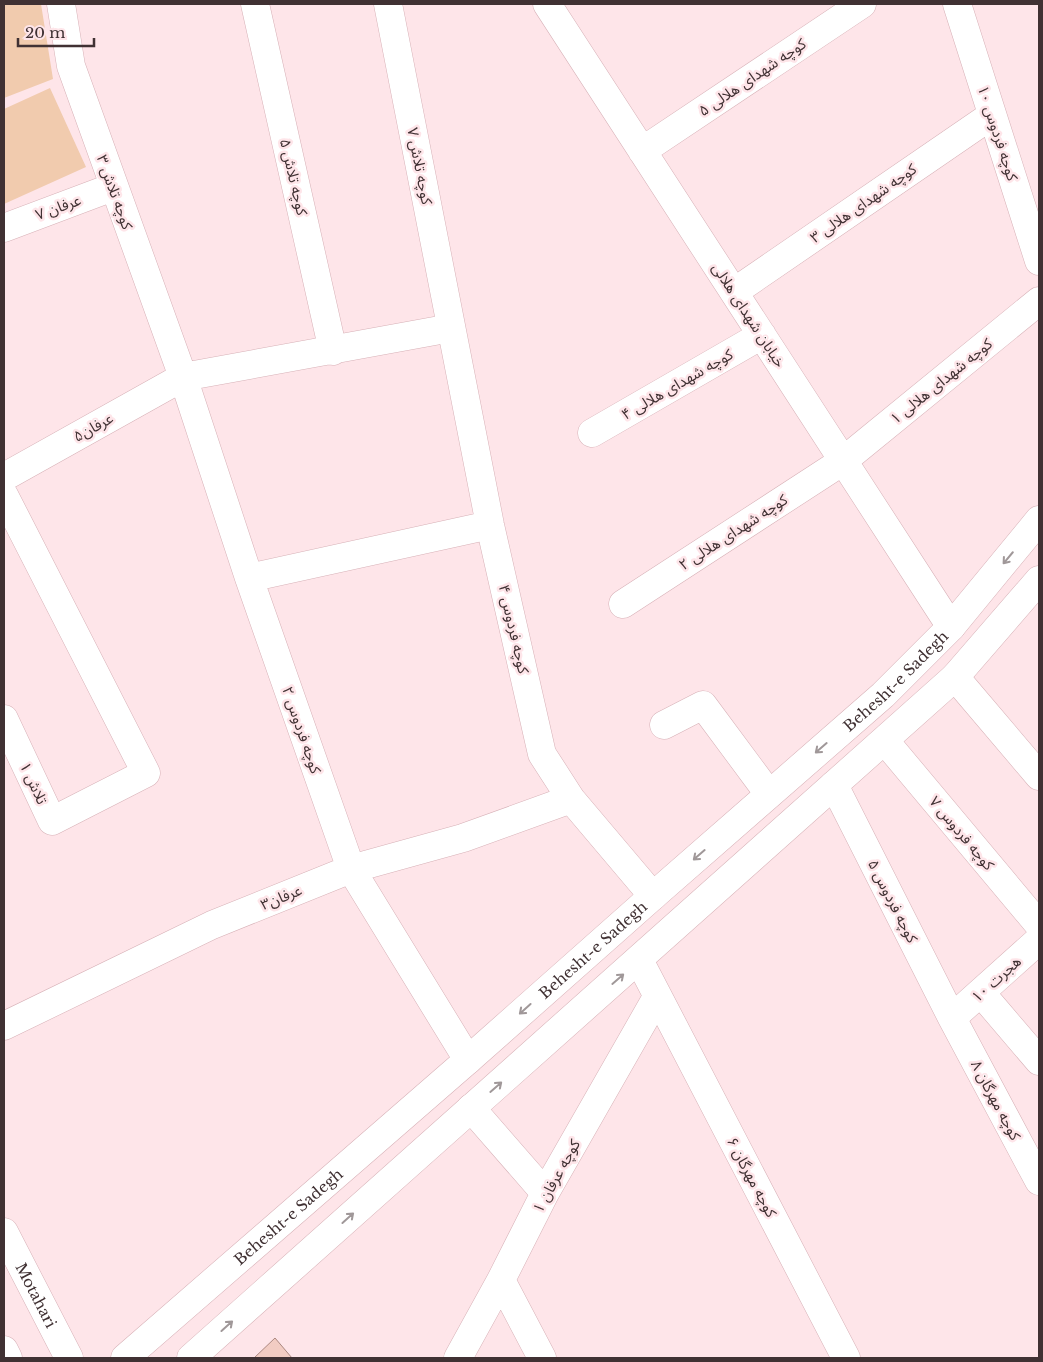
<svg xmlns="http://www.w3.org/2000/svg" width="1043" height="1362" font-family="'Libre Baskerville','Noto Sans Arabic',serif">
  <rect width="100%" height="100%" fill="#fee5e9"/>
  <path fill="#f1cbae" d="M 4,4 L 41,4 L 53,79 L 4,98 Z
    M 50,88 L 86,167 L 4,204 L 4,109 Z"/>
  <path fill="#f2ccc3" stroke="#ab8880" d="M 275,1338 L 292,1358 L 254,1358 Z"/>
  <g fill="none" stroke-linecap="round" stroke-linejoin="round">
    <g stroke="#d7b1b7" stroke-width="29">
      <path id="minor" d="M 61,4 L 71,66 L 183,377 L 249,578 L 351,869 L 468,1060
        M 255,4 L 333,351
        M 388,4 L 490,525 L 542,754 L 571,799 L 653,896
        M 547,4 L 951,627
        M 957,4 L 1039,261
        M 642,151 L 862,4
        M 4,228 L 113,187
        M 734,292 L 992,115
        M 592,433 L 762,335
        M 4,477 L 183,377 L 451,328
        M 4,495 L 146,773 L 52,821 L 4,719
        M 249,578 L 490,525
        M 623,604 L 843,461 L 1039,301
        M 955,677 L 1039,776
        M 664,725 L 703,705 L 769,794
        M 885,741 L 1039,925
        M 834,785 L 952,1018 L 1039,1181
        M 639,960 L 846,1358
        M 981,993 L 1039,1061
        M 952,1018 L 1039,940
        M 4,1026 L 212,925 L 351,869 L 463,838 L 571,799
        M 471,1108 L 545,1193
        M 501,1280 L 542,1358
        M 458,1358 L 501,1280 L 545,1193 L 657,997"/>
    </g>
    <g stroke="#d7b1b7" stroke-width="29">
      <g id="tertiary">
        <path id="s1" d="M 125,1358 L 468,1060 L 653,896 L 883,695 L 951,627 L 1039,520"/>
        <path d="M 191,1358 L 955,677 L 1039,580"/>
      </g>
    </g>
    <g stroke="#d7b1b7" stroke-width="29">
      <g id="secondary">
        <path id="s2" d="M 4,1232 L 69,1358"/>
        <path d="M 4,1350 L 8,1358"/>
      </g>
    </g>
    <use href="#minor" stroke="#fff" stroke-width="28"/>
    <use href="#tertiary" stroke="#fff" stroke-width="28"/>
    <use href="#secondary" stroke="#fff" stroke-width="28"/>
  </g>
  <defs><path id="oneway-shaft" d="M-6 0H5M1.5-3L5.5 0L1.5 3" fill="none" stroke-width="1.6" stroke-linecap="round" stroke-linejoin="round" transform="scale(1.25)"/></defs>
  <g stroke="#a09899">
    <use href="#oneway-shaft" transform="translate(1008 558) rotate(130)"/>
    <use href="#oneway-shaft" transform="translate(821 748) rotate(139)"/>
    <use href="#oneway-shaft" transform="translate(699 855) rotate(139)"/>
    <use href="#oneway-shaft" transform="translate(618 979) rotate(-41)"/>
    <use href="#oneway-shaft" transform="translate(525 1009) rotate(138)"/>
    <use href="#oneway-shaft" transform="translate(496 1087) rotate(-41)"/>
    <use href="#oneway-shaft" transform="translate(348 1218) rotate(-42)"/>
    <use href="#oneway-shaft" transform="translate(227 1326) rotate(-42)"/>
  </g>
  <g text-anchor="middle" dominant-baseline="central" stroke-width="5" stroke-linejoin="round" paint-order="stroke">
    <g font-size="15" fill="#403133" stroke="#fee5e9">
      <text transform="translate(752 77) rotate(-34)">کوچه شهدای هلالی ۵</text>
      <text transform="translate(998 133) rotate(72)">کوچه فردوس ۱۰</text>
      <text transform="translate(420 166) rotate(79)">کوچه تلاش ۷</text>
      <text transform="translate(294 177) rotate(77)">کوچه تلاش ۵</text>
      <text transform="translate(115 192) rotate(70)">کوچه تلاش ۳</text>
      <text transform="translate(863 203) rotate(-35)">کوچه شهدای هلالی ۳</text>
      <text transform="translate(58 207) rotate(-20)">عرفان ۷</text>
      <text transform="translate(749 315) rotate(57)">خیابان شهدای هلالی</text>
      <text transform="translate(941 381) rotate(-39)">کوچه شهدای هلالی ۱</text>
      <text transform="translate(677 384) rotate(-30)">کوچه شهدای هلالی ۴</text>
      <text transform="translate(93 427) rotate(-29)">عرفان۵</text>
      <text transform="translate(733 532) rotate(-33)">کوچه شهدای هلالی ۲</text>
      <text transform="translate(514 629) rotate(77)">کوچه فردوس ۴</text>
      <text stroke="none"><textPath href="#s1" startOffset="1026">Behesht-e Sadegh</textPath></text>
      <text transform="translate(302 730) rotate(71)">کوچه فردوس ۲</text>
      <text transform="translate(34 783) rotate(65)">تلاش ۱</text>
      <text transform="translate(962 833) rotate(50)">کوچه فردوس ۷</text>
      <text transform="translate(281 897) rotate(-22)">عرفان۳</text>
      <text transform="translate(893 901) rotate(63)">کوچه فردوس ۵</text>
      <text stroke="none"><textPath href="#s1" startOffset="621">Behesht-e Sadegh</textPath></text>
      <text transform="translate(996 979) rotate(-42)">هجرت ۱۰</text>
      <text transform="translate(996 1100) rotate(62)">کوچه مهرگان ۸</text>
      <text transform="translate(556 1176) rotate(-61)">کوچه عرفان ۱</text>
      <text transform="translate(752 1177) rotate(62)">کوچه مهرگان ۶</text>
      <text stroke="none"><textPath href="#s1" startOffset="216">Behesht-e Sadegh</textPath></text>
      <text stroke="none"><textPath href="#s2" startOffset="71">Motahari</textPath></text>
    </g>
  </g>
  <rect width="1043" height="1362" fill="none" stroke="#403133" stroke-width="10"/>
  <path d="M18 38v8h76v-8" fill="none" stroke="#403133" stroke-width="2.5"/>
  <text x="25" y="38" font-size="15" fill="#403133" stroke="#fee5e9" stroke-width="4" paint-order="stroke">20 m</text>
</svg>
